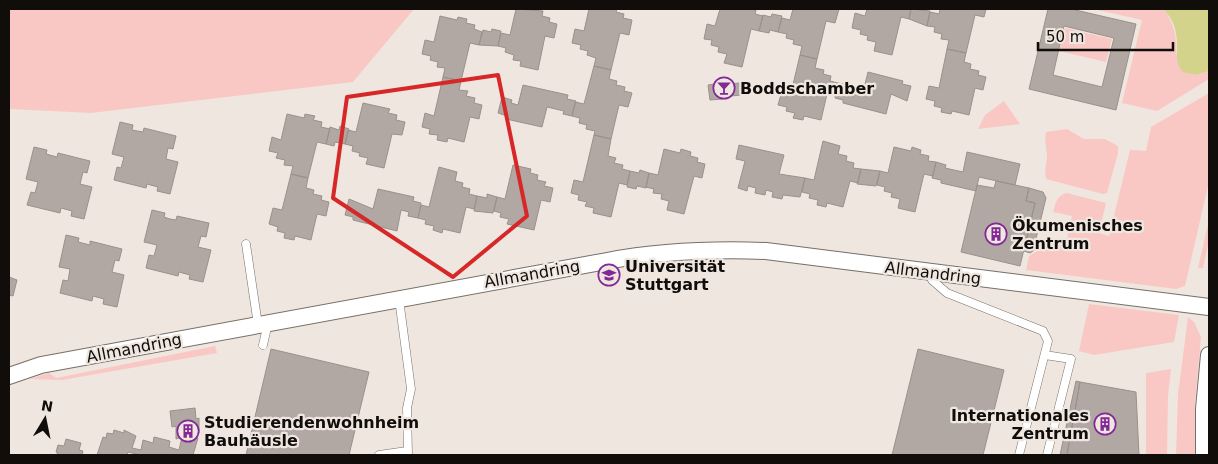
<svg xmlns="http://www.w3.org/2000/svg" width="1218" height="464" font-family="'DejaVu Sans',sans-serif">
  <rect width="100%" height="100%" fill="#efe7df"/>
  <path fill="#f9c8c4" d="M 9,9 L 414,9 L 353,82 L 91,113 L 9,109 Z
    M 1093,9 L 1164,9 C 1174,24 1177,35 1176,54 L 1196,75 L 1209,71 L 1209,79 L 1157,111 L 1122,103 L 1142,20 Z
    M 1065,28 L 1112,39 L 1106,62 L 1059,51 Z
    M 1209,93 L 1209,182 L 1185,286 L 1176,289 L 1026,270 L 1029,256 L 1040,249 L 1042,239 L 1066,243 L 1072,216 L 1053,212 C 1056,202 1057,195 1067,193 L 1106,203 L 1099,233 L 1109,236 L 1130,150 L 1146,151 L 1151,127 Z
    M 1004,101 L 1020,124 L 978,129 L 985,115 Z
    M 1067,129 L 1084,139 L 1105,139 L 1118,146 L 1118,153 L 1107,193 L 1103,194 L 1046,179 C 1044,171 1046,166 1047,158 C 1047,149 1044,142 1046,132 Z
    M 1209,220 L 1209,241 L 1203,268 L 1198,268 Z
    M 1089,304 L 1179,315 L 1174,342 L 1094,355 L 1079,351 Z
    M 1188,317 L 1194,322 L 1201,337 L 1195,404 L 1195,455 L 1176,455 L 1178,394 Z
    M 215,346 L 217,353 L 62,380 L 30,379 L 49,373 L 56,378 Z
    M 1171,369 L 1168,396 L 1167,455 L 1146,455 L 1146,373 Z"/>
  <path fill="#d3d38b" d="M 1164,9 L 1209,9 L 1209,71 L 1196,75 L 1183,72 C 1173,60 1179,48 1176,34 C 1175,24 1170,17 1164,9 Z"/>
  <path fill="#b1a7a3" stroke="#9b918c" fill-rule="evenodd" d="M 516,9 L 543,11 L 542,16 L 550,18 L 549,22 L 557,24 L 554,38 L 545,36 L 538,70 L 520,66 L 521,61 L 513,60 L 514,55 L 505,52 L 506,48 L 498,46 L 501,33 L 510,35 Z
    M 589,9 L 617,9 L 616,12 L 624,14 L 623,18 L 632,20 L 629,35 L 620,33 L 611,70 L 594,66 L 596,58 L 587,55 L 588,51 L 580,49 L 581,45 L 572,43 L 575,29 L 584,31 Z
    M 720,9 L 750,9 L 756,10 L 755,14 L 763,16 L 759,31 L 751,29 L 742,67 L 724,63 L 727,54 L 718,52 L 719,47 L 711,45 L 712,40 L 704,39 L 707,24 L 715,26 Z
    M 793,9 L 839,9 L 835,23 L 826,21 L 817,59 L 800,55 L 802,46 L 793,44 L 794,40 L 786,38 L 787,34 L 778,32 L 782,18 L 790,20 Z
    M 867,9 L 911,9 L 909,19 L 901,17 L 892,55 L 874,51 L 876,42 L 867,40 L 868,36 L 860,34 L 861,30 L 852,28 L 855,13 L 865,16 Z
    M 911,9 L 930,11 L 927,26 L 909,19 Z
    M 940,9 L 986,9 L 984,17 L 975,15 L 966,53 L 947,49 L 949,40 L 941,39 L 942,34 L 934,32 L 935,27 L 927,26 L 930,12 L 939,14 Z
    M 1048,9 L 1071,9 L 1136,24 L 1116,110 L 1029,89 ZM 1064,26 L 1114,38 L 1102,87 L 1053,75 Z
    M 772,14 L 782,16 L 778,32 L 770,30 L 769,33 L 759,31 L 763,15 L 771,17 Z
    M 440,16 L 457,20 L 458,17 L 467,19 L 466,23 L 475,25 L 474,29 L 482,32 L 479,45 L 470,43 L 461,81 L 443,77 L 445,68 L 437,67 L 438,62 L 430,60 L 431,56 L 422,54 L 425,40 L 434,42 Z
    M 492,29 L 501,31 L 498,46 L 479,45 L 483,30 L 491,32 Z
    M 947,49 L 966,53 L 964,62 L 971,64 L 970,69 L 979,71 L 978,75 L 986,77 L 983,90 L 975,88 L 969,115 L 952,111 L 951,114 L 941,112 L 942,108 L 934,106 L 935,101 L 926,99 L 929,86 L 939,88 Z
    M 800,55 L 817,59 L 815,68 L 824,70 L 823,74 L 831,76 L 830,81 L 838,83 L 835,96 L 827,94 L 821,120 L 804,116 L 803,120 L 793,118 L 795,113 L 786,111 L 787,107 L 778,105 L 782,91 L 791,93 Z
    M 594,66 L 611,70 L 609,79 L 617,81 L 616,85 L 625,87 L 624,91 L 632,93 L 628,107 L 619,105 L 611,139 L 594,135 L 595,131 L 586,129 L 587,125 L 579,123 L 580,118 L 572,116 L 575,102 L 584,104 Z
    M 868,72 L 903,81 L 902,84 L 911,86 L 907,101 L 891,94 L 886,114 L 843,103 L 843,100 L 835,98 L 838,83 L 848,85 L 847,89 L 863,92 Z
    M 443,77 L 461,81 L 459,90 L 468,91 L 466,96 L 475,98 L 474,103 L 482,105 L 479,119 L 470,117 L 464,142 L 448,138 L 447,142 L 437,140 L 438,135 L 429,134 L 430,129 L 422,127 L 425,113 L 434,116 Z
    M 730,82 L 730,84 L 739,83 L 741,95 L 731,96 L 731,92 L 722,93 L 722,99 L 710,100 L 708,85 Z
    M 523,85 L 568,95 L 567,99 L 576,101 L 572,116 L 563,114 L 564,111 L 547,107 L 542,127 L 506,119 L 507,116 L 498,113 L 502,97 L 512,100 L 511,103 L 518,105 Z
    M 363,103 L 390,109 L 388,113 L 397,115 L 396,120 L 405,122 L 402,135 L 392,134 L 384,168 L 366,164 L 368,158 L 359,156 L 360,153 L 352,151 L 353,146 L 345,144 L 348,130 L 356,132 Z
    M 287,114 L 304,118 L 305,114 L 315,116 L 313,120 L 322,122 L 321,127 L 330,129 L 326,144 L 317,142 L 308,178 L 291,174 L 293,166 L 284,165 L 285,160 L 276,158 L 278,153 L 269,151 L 272,137 L 281,140 Z
    M 120,122 L 133,125 L 132,130 L 143,132 L 144,128 L 176,136 L 173,149 L 168,148 L 166,159 L 178,162 L 170,194 L 157,191 L 158,187 L 147,184 L 146,188 L 114,180 L 117,167 L 121,168 L 124,157 L 112,154 Z
    M 340,126 L 349,129 L 345,144 L 335,142 L 334,146 L 326,144 L 330,127 L 339,130 Z
    M 594,135 L 611,139 L 608,156 L 616,158 L 614,163 L 623,165 L 622,169 L 630,171 L 627,185 L 619,183 L 611,217 L 593,213 L 594,208 L 585,206 L 587,202 L 578,200 L 579,195 L 571,193 L 574,180 L 583,182 Z
    M 823,141 L 840,146 L 838,154 L 847,156 L 846,161 L 854,163 L 853,168 L 861,169 L 858,183 L 850,181 L 843,207 L 827,203 L 826,207 L 817,205 L 818,200 L 809,198 L 810,194 L 802,192 L 805,178 L 814,180 Z
    M 739,145 L 784,155 L 779,174 L 805,178 L 800,197 L 783,195 L 782,199 L 772,197 L 773,192 L 766,190 L 765,195 L 755,193 L 756,188 L 748,186 L 747,191 L 738,188 L 745,161 L 736,159 Z
    M 34,147 L 47,150 L 46,154 L 57,157 L 58,153 L 90,161 L 87,173 L 83,172 L 80,184 L 92,187 L 84,219 L 71,216 L 72,211 L 61,208 L 60,213 L 27,205 L 31,192 L 35,193 L 38,182 L 26,179 Z
    M 894,147 L 911,151 L 912,147 L 921,150 L 920,154 L 929,156 L 928,161 L 936,162 L 933,176 L 924,174 L 915,212 L 898,208 L 900,199 L 891,197 L 892,193 L 884,191 L 885,187 L 877,185 L 880,171 L 888,173 Z
    M 664,149 L 680,153 L 681,149 L 691,152 L 690,156 L 698,158 L 697,162 L 705,164 L 702,178 L 694,176 L 684,214 L 667,210 L 669,201 L 661,199 L 662,194 L 653,193 L 654,189 L 646,187 L 649,173 L 658,175 Z
    M 967,152 L 1020,164 L 1015,185 L 979,177 L 976,191 L 941,183 L 941,180 L 932,178 L 936,162 L 946,165 L 945,168 L 963,172 Z
    M 513,165 L 531,169 L 530,173 L 538,175 L 537,180 L 546,182 L 544,186 L 553,188 L 550,202 L 541,200 L 534,230 L 507,224 L 509,219 L 500,217 L 501,213 L 494,211 L 497,197 L 505,199 Z
    M 439,167 L 457,172 L 455,181 L 463,183 L 462,187 L 470,189 L 469,194 L 477,196 L 474,209 L 466,207 L 460,233 L 443,229 L 442,233 L 433,230 L 434,226 L 425,224 L 426,220 L 418,218 L 421,205 L 429,207 Z
    M 861,169 L 880,171 L 876,186 L 857,184 Z
    M 640,170 L 649,173 L 646,188 L 637,186 L 636,189 L 627,187 L 630,171 L 639,173 Z
    M 291,174 L 308,178 L 306,188 L 314,190 L 313,194 L 322,196 L 321,200 L 329,202 L 326,216 L 317,214 L 311,240 L 295,236 L 294,240 L 284,238 L 285,233 L 277,231 L 278,227 L 269,224 L 273,208 L 282,210 Z
    M 996,181 L 1029,188 L 1026,201 L 1035,203 L 1020,266 L 961,252 L 977,185 L 994,188 Z
    M 1029,188 L 1043,192 L 1046,198 L 1033,251 L 1030,253 L 1024,251 L 1035,203 L 1026,201 Z
    M 378,189 L 414,197 L 413,201 L 421,203 L 418,218 L 408,216 L 409,212 L 401,210 L 397,231 L 353,220 L 353,217 L 345,215 L 349,199 L 373,209 Z
    M 487,194 L 497,197 L 493,213 L 474,211 L 477,196 L 487,198 Z
    M 152,210 L 165,213 L 164,217 L 170,219 L 176,220 L 177,216 L 209,223 L 206,237 L 201,236 L 198,247 L 211,250 L 203,282 L 189,279 L 190,275 L 179,272 L 178,276 L 146,268 L 149,255 L 154,256 L 157,245 L 144,242 Z
    M 66,235 L 79,238 L 78,242 L 90,245 L 90,241 L 122,249 L 119,261 L 115,260 L 112,272 L 124,275 L 117,307 L 103,304 L 104,299 L 93,296 L 92,301 L 60,293 L 63,280 L 68,281 L 70,269 L 59,267 Z
    M 9,277 L 17,280 L 13,296 L 9,295 L 9,297 Z
    M 271,349 L 369,372 L 349,455 L 246,455 Z
    M 918,349 L 1004,370 L 983,455 L 892,455 Z
    M 1076,381 L 1080,382 L 1067,455 L 1060,455 Z
    M 1080,382 L 1136,392 L 1139,455 L 1067,455 Z
    M 195,408 L 196,419 L 199,418 L 199,433 L 194,433 L 194,437 L 198,438 L 193,455 L 141,455 L 128,452 L 127,455 L 97,455 L 103,437 L 106,438 L 107,433 L 113,434 L 114,430 L 124,433 L 124,430 L 136,436 L 132,448 L 141,450 L 143,440 L 153,443 L 154,437 L 170,441 L 169,447 L 179,450 L 182,437 L 176,439 L 176,426 L 172,427 L 170,411 Z
    M 66,439 L 81,443 L 79,450 L 83,451 L 82,455 L 59,455 L 56,452 L 58,445 L 64,446 Z"/>
  <g fill="none" stroke-linecap="round" stroke-linejoin="round">
    <g stroke="#766f68" stroke-width="9">
      <path id="lane" d="M 246,244 L 258,325
        M 931,273 L 932,280 L 947,293 L 1043,331 L 1048,341 L 1019,455
        M 399,299 L 411,389 L 407,408 L 408,455
        M 263,345 L 268,323
        M 1045,355 L 1071,359 L 1047,455
        M 379,455 L 407,451"/>
    </g>
    <g stroke="#766f68" stroke-width="18">
      <path id="street" d="M 9,376 L 41,365 L 607,261 C 660,251 712,249 766,251 L 1209,307
        M 1204,455 L 1204,409 L 1209,355"/>
    </g>
    <use href="#lane" stroke="#fff" stroke-width="8"/>
    <use href="#street" stroke="#fff" stroke-width="16"/>
  </g>
  <path fill="none" stroke="#d62828" stroke-width="4" stroke-linejoin="round" d="M 498,75 L 527,216 L 453,277 L 333,198 L 347,97 Z"/>
  <defs>
    <g id="bar-ring" transform="scale(1.125)"><circle r="9.5" fill="#efe7df" stroke="#832996" stroke-width="1.5"/><path d="M-6-5H6L.8 .8V4.5H3.5V6h-7V4.5H-.8V.8Z" fill="#832996"/></g>
    <g id="building-ring" transform="scale(1.125)"><circle r="9.5" fill="#efe7df" stroke="#832996" stroke-width="1.5"/><path d="M-4-6H4V6H1V3H-1V6H-4ZM-2.5-4.3h1.7v1.8h-1.7ZM.8-4.3h1.7v1.8H.8ZM-2.5-1h1.7V.8h-1.7ZM.8-1h1.7V.8H.8Z" fill="#832996"/></g>
    <g id="university-ring" transform="scale(1.125)"><circle r="9.5" fill="#efe7df" stroke="#832996" stroke-width="1.5"/><path d="M0-5L7-2L0 1L-7-2ZM-4 1L0 2.5L4 1V4Q0 6-4 4Z" fill="#832996"/></g>
  </defs>
  <g fill-rule="evenodd">
    <use href="#bar-ring" x="724" y="88"/>
    <use href="#building-ring" x="996" y="234"/>
    <use href="#university-ring" x="609" y="275"/>
    <use href="#building-ring" x="1105" y="424"/>
    <use href="#building-ring" x="188" y="431"/>
  </g>
  <g text-anchor="middle" dominant-baseline="central" stroke-width="4.5" stroke-linejoin="round" paint-order="stroke">
    <g font-size="16" font-weight="bold" fill="#100d0b" stroke="#efe7df" text-anchor="start">
      <text x="740" y="88">Boddschamber</text>
      <text x="1012" y="225">Ökumenisches<tspan x="1012" dy="18">Zentrum</tspan></text>
      <text x="625" y="266">Universität<tspan x="625" dy="18">Stuttgart</tspan></text>
      <text x="1089" y="415" text-anchor="end">Internationales<tspan x="1089" dy="18">Zentrum</tspan></text>
      <text x="204" y="422">Studierendenwohnheim<tspan x="204" dy="18">Bauhäusle</tspan></text>
    </g>
    <g font-size="16" fill="#100d0b" stroke="#efe7df">
      <text transform="translate(933 273) rotate(7)">Allmandring</text>
      <text transform="translate(532 274) rotate(-10)">Allmandring</text>
      <text transform="translate(134 348) rotate(-11)">Allmandring</text>
    </g>
  </g>
  <rect width="1218" height="464" fill="none" stroke="#100d0b" stroke-width="20"/>
  <g transform="translate(45 419) rotate(10)" stroke="#efe7df" stroke-width="4" paint-order="stroke">
  <path d="M0-4L9 19L0 12L-9 19Z" fill="#100d0b"/>
  <text y="-8" font-size="14" font-weight="bold" text-anchor="middle" fill="#100d0b">N</text>
  </g>
  <path d="M1038 42v8h135v-8" fill="none" stroke="#100d0b" stroke-width="2.5"/>
  <text x="1046" y="42" font-size="15" fill="#100d0b" stroke="#efe7df" stroke-width="4" paint-order="stroke">50 m</text>
</svg>
